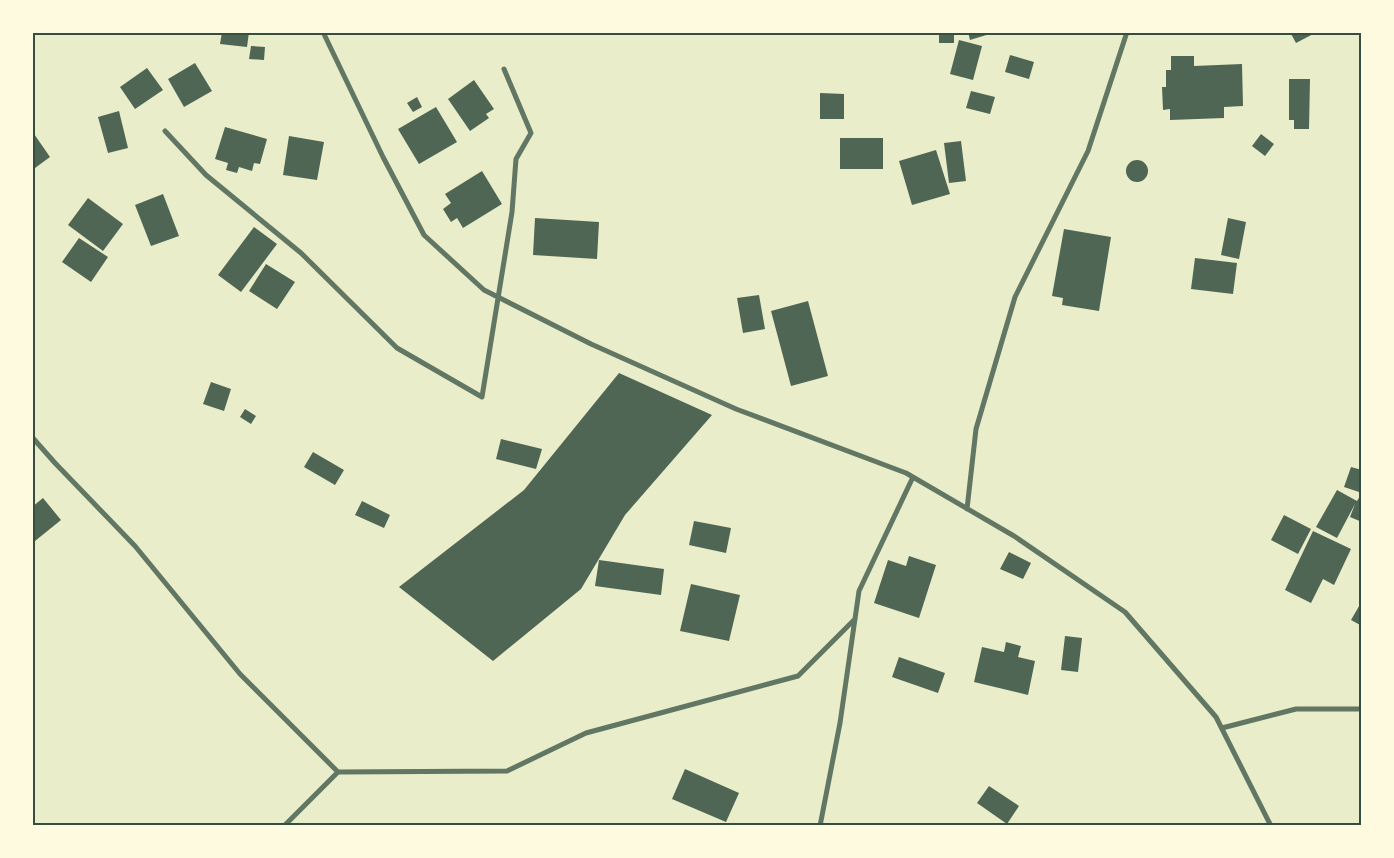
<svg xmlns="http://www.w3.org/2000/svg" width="1394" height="858" font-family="Lato,sans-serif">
  <rect width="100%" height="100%" fill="#e9edc9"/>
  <path fill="#4f6655" d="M 222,32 L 249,32 L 247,47 L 220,44 Z
    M 939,32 L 954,32 L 954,43 L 939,43 Z
    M 968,32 L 993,32 L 993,33 L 970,40 Z
    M 1290,32 L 1317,32 L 1296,43 Z
    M 959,40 L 982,46 L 973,80 L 950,74 Z
    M 251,46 L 265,47 L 264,60 L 249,59 Z
    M 1010,55 L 1034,62 L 1029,79 L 1005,72 Z
    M 1171,56 L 1194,56 L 1194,66 L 1242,64 L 1243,106 L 1224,107 L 1224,118 L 1170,120 L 1170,109 L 1163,110 L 1162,87 L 1166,87 L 1166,70 L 1171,70 Z
    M 195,63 L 212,91 L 184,107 L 168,79 Z
    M 147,68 L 163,90 L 135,109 L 120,87 Z
    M 1289,79 L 1310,79 L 1309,129 L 1294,129 L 1294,120 L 1289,120 Z
    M 474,80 L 494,109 L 486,114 L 489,118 L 470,131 L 448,99 Z
    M 971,91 L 995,97 L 990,114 L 966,108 Z
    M 820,93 L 844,94 L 844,119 L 820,119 Z
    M 417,97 L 422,107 L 413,112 L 407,103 Z
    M 436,107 L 457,142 L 419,164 L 398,129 Z
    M 119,111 L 128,148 L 108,153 L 98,117 Z
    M 225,127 L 267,139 L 260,164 L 254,163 L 252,171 L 239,167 L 237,173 L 226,170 L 228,163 L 215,159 Z
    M 32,131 L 50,157 L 35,168 L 32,165 Z
    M 1261,134 L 1274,144 L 1265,156 L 1252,146 Z
    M 289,136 L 324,142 L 317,180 L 283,175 Z
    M 840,138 L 883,138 L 883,169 L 840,169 Z
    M 961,141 L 966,181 L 949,183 L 944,143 Z
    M 936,150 L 950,194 L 912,205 L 899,161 Z
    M1126 171a11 11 0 1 1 22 0a11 11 0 1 1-22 0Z
    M 482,171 L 502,204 L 463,228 L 457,218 L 451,222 L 443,209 L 451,203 L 445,194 Z
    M 163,194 L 179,236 L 151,246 L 135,205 Z
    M 88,198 L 123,224 L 103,251 L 68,225 Z
    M 535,218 L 599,222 L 597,259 L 533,255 Z
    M 1228,218 L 1246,222 L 1239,259 L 1221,255 Z
    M 254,227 L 277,244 L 241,292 L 218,275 Z
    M 1064,229 L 1111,237 L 1099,311 L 1062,305 L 1063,298 L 1052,296 Z
    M 79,238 L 108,257 L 91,282 L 62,262 Z
    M 1195,258 L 1237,263 L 1233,294 L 1191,289 Z
    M 266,264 L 295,282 L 277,309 L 249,291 Z
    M 759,295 L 765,329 L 743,333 L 737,298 Z
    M 808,301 L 828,376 L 791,386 L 771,311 Z
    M 619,373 L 712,415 L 625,515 L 581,589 L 493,661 L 399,587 L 524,490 Z
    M 211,382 L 231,389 L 224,411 L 203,404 Z
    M 245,409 L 256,416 L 251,424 L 240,417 Z
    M 501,439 L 542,449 L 536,469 L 496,459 Z
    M 313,452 L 344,470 L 335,485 L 304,467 Z
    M 1351,467 L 1362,470 L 1362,484 L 1359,492 L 1344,487 Z
    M 1337,490 L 1357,501 L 1362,493 L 1362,522 L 1350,517 L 1355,504 L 1337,538 L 1316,527 Z
    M 43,498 L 61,520 L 35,541 L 32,538 L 32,507 Z
    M 362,501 L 390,515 L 384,528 L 355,515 Z
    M 1284,515 L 1311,529 L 1298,554 L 1271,540 Z
    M 694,521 L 731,528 L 726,553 L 689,545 Z
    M 1313,531 L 1351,549 L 1334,585 L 1323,579 L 1311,603 L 1285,590 Z
    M 1009,552 L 1031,563 L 1023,579 L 1000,569 Z
    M 909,556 L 936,565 L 919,618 L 874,603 L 888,560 L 906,566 Z
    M 599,560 L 664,569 L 661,595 L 595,586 Z
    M 691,584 L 740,595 L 729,641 L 680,631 Z
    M 1362,601 L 1362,626 L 1351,620 Z
    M 1065,636 L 1082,638 L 1078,672 L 1061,670 Z
    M 1006,642 L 1021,646 L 1018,657 L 1035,661 L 1028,695 L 974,682 L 982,647 L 1004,652 Z
    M 899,657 L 945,673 L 938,693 L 892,677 Z
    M 685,769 L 739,793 L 726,822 L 672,799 Z
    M 989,786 L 1019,806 L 1007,824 L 977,803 Z"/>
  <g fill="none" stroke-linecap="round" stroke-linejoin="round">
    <path stroke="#617663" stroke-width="5" d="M 323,32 L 383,157 L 424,235 L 484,290 L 591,344 L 736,409 L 906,473 L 1014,536 L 1125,612 L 1216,717 L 1271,826
      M 165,131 L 206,175 L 301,253 L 397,348 L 482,397 L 512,212 L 516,159 L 531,133 L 504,69
      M 32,437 L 55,463 L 135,546 L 240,674 L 338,772 L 507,771 L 586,733 L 798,676 L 855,619
      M 967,509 L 976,429 L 1015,297 L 1088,151 L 1127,32
      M 1222,728 L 1296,709 L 1362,709
      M 284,826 L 338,772
      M 820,826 L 840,723 L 859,591 L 913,477"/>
  </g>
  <rect width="1394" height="858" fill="none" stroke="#fefae0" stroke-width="68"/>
  <rect x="34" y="34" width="1326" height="790" fill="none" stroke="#344e41" stroke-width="2"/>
</svg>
